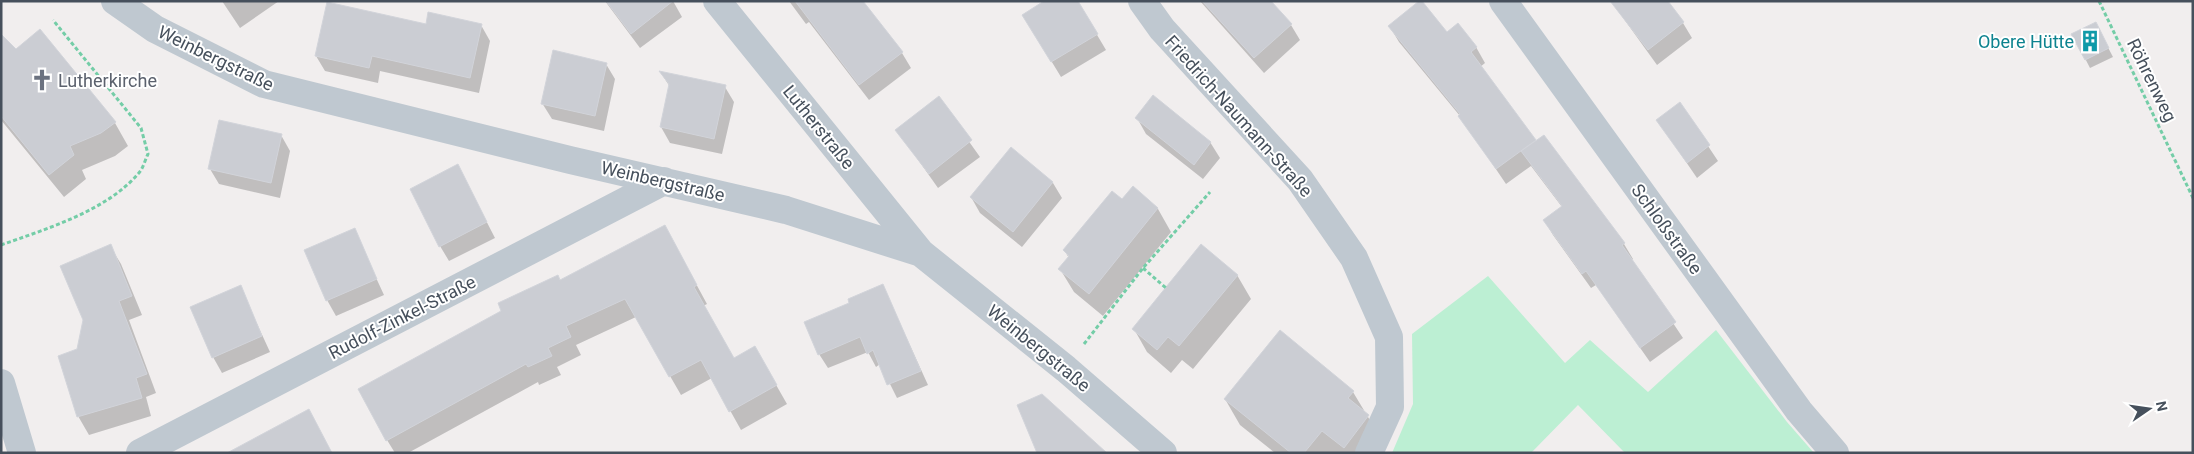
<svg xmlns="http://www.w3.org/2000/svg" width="2194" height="454" font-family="Roboto,sans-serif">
  <rect width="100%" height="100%" fill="#f1eeee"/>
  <path fill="#bcefd3" d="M 1488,276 L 1565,363 L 1590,340 L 1648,392 L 1716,330 L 1787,422 L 1814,453 L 1625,453 L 1578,405 L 1531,453 L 1392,453 L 1413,404 L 1412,334 Z"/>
  <path fill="#0003" d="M 222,1 L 279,1 L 240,28 Z
    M 605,1 L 673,1 L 682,17 L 640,48 Z
    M 789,1 L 858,1 L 902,53 L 911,68 L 869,100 L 809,22 L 806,24 Z
    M 1077,1 L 1106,50 L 1061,77 L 1033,31 Z
    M 1200,1 L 1269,1 L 1291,25 L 1300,40 L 1264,73 Z
    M 1611,1 L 1683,23 L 1692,38 L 1657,65 Z
    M 481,25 L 490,41 L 479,93 L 380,71 L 378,83 L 325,71 L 316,56 L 426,26 Z
    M 1390,27 L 1446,34 L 1476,47 L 1485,63 L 1480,67 L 1536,142 L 1543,136 L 1624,244 L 1633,259 L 1631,260 L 1683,338 L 1650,362 L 1596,285 L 1591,288 L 1553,235 L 1544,220 L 1562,207 L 1531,166 L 1506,184 L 1460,116 L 1399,42 Z
    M 40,31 L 115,123 L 128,146 L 115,156 L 82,170 L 86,179 L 64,197 L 1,120 L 1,39 L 16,51 Z
    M 2100,32 L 2113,57 L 2090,68 L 2073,35 Z
    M 606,64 L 615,79 L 604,131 L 552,119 L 542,103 Z
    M 661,73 L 725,87 L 734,102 L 722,154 L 670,143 L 661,127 L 670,87 Z
    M 938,98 L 980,157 L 938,188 L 897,130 Z
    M 1680,104 L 1718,161 L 1697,178 L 1658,121 Z
    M 1137,118 L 1210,142 L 1220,158 L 1203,179 L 1146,134 Z
    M 281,135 L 290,151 L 280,198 L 219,184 L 210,169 Z
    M 458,166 L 495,238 L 449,261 L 440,246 Z
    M 1053,183 L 1062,198 L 1022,247 L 980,213 L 971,197 Z
    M 1133,188 L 1158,209 L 1171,232 L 1103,316 L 1074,292 L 1060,269 L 1069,258 L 1064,250 L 1123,201 Z
    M 354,230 L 384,295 L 336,316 L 327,300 Z
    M 675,245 L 707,304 L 703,306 L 733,360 L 755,348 L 787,404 L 741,430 L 712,378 L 681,395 L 636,317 L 576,345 L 581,355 L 557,367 L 561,375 L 539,385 L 538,382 L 408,453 L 395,453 L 387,440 L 560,282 Z
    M 110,246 L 121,264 L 142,315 L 129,320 L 156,393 L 146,397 L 151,416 L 89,435 L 78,416 L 78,350 Z
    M 1237,275 L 1251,299 L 1193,369 L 1182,360 L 1171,373 L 1147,352 L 1134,329 Z
    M 883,286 L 928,385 L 897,398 L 880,364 L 876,367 L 868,352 L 828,368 L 819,354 Z
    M 240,287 L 270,352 L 222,373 L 213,357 Z
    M 1353,392 L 1383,442 L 1375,453 L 1275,453 L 1240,425 L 1225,399 Z"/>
  <path fill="#cbcdd3" stroke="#d2d4da" d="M 606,1 L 673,1 L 631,34 Z
    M 795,1 L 863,1 L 903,52 L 859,85 Z
    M 1044,1 L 1078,1 L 1098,34 L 1051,62 L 1022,15 Z
    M 1202,1 L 1271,1 L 1292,24 L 1254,58 Z
    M 1419,1 L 1422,1 L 1447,32 L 1458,23 L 1477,47 L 1471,52 L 1536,140 L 1496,169 L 1458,116 L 1460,114 L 1388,26 Z
    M 1610,1 L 1668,1 L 1684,22 L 1648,50 Z
    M 327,2 L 426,24 L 428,12 L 482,24 L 470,78 L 372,56 L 369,68 L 315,56 Z
    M 2096,22 L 2109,48 L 2085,60 L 2071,34 Z
    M 40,29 L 116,122 L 101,133 L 70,146 L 74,155 L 49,175 L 1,116 L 1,34 L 16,49 Z
    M 553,50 L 607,63 L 595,116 L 541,104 Z
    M 659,71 L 726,85 L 714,139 L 660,127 L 669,84 Z
    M 1153,95 L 1211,142 L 1194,165 L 1135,118 Z
    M 939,96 L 972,140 L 929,174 L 895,130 Z
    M 1680,102 L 1710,145 L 1687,163 L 1656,120 Z
    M 219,120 L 282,134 L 271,183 L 208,169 Z
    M 1544,135 L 1625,243 L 1622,245 L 1676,322 L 1640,348 L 1586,271 L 1582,274 L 1543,220 L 1562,206 L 1521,151 Z
    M 1011,147 L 1053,182 L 1013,232 L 970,197 Z
    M 458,164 L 487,222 L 439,247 L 410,189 Z
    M 1133,186 L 1158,208 L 1089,294 L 1058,269 L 1069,256 L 1063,250 L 1112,191 L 1122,199 Z
    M 665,225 L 697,285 L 694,287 L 734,358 L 755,346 L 777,385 L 729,412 L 701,360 L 669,377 L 625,299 L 566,326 L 571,337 L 548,348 L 552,356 L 528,367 L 526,364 L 386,441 L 358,389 L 501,311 L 498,303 L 558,275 L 560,280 Z
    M 355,228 L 377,279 L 326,301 L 304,250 Z
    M 111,244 L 132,296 L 119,301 L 147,374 L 136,378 L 142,398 L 77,417 L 58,356 L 77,349 L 83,320 L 60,266 Z
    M 1201,244 L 1238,275 L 1179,346 L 1168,337 L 1157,350 L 1132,329 Z
    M 883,284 L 921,371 L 887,385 L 873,350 L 867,354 L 860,337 L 818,355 L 804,322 L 849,303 L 848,299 Z
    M 241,285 L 262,336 L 212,358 L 190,307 Z
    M 1280,330 L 1354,391 L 1348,398 L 1369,415 L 1344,448 L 1322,431 L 1304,453 L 1291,453 L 1224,399 Z
    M 1042,394 L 1107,453 L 1037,453 L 1017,405 Z
    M 309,409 L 332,453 L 227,453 Z"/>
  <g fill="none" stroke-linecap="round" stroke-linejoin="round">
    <path stroke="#74cda7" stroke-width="3" stroke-dasharray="4 2.5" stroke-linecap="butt" d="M 2099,1 L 2193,198
      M 1,245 C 46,229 106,211 138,174 C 143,169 145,160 148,154 L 141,128 L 53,20
      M 1143,268 L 1166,288
      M 1084,344 L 1143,268 L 1210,192"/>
    <path stroke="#bfc8d0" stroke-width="28" d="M 115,1 L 155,29 L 264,84 L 570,160 L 786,210 L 921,253 L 1066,369 L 1163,453
      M 717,1 L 921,253
      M 1142,1 L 1162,29 L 1300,180 L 1354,258 L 1389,337 L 1390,407 L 1369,453
      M 1503,1 L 1799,411 L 1835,453
      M 1,383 L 22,453
      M 140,453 L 664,181"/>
  </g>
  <defs>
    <g id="building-bare" transform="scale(1.725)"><path d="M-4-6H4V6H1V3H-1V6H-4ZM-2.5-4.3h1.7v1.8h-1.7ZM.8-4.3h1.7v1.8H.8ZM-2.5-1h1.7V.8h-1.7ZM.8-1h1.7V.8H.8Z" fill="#0f9aa8" stroke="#fff" stroke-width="2.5" paint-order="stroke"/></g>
    <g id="church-bare" transform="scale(1.725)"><path d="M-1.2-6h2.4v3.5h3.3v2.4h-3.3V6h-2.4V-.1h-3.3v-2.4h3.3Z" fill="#6b7280" stroke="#fff" stroke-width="2.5" paint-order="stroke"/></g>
  </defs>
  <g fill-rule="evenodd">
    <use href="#building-bare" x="2090" y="41"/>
    <use href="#church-bare" x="42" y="80"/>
  </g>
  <g text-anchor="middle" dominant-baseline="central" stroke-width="4" stroke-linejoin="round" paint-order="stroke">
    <g font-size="18" fill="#0d838f" stroke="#fff" text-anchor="end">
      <text x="2074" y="41">Obere Hütte</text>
    </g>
    <g font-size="18" fill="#46505c" stroke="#fff">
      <text transform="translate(216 58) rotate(26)">Weinbergstraße</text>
      <text transform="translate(2152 80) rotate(64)">Röhrenweg</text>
      <text transform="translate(1239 116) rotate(48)">Friedrich-Naumann-Straße</text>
      <text transform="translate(819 127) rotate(51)">Lutherstraße</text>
      <text transform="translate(663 181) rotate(13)">Weinbergstraße</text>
      <text transform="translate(1667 229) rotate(54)">Schloßstraße</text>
      <text transform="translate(402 317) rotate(-27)">Rudolf-Zinkel-Straße</text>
      <text transform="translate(1039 348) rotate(39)">Weinbergstraße</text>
    </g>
    <g font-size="18" fill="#5b616d" stroke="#fff" text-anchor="start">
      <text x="58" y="80">Lutherkirche</text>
    </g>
  </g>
  <rect width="2194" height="454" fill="none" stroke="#46505c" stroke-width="5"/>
  <g transform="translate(2149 409) rotate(77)" stroke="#ffffff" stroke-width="4" paint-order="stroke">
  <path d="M0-4L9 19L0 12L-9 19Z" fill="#46505c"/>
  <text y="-8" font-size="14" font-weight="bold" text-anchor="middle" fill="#46505c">N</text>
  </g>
</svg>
